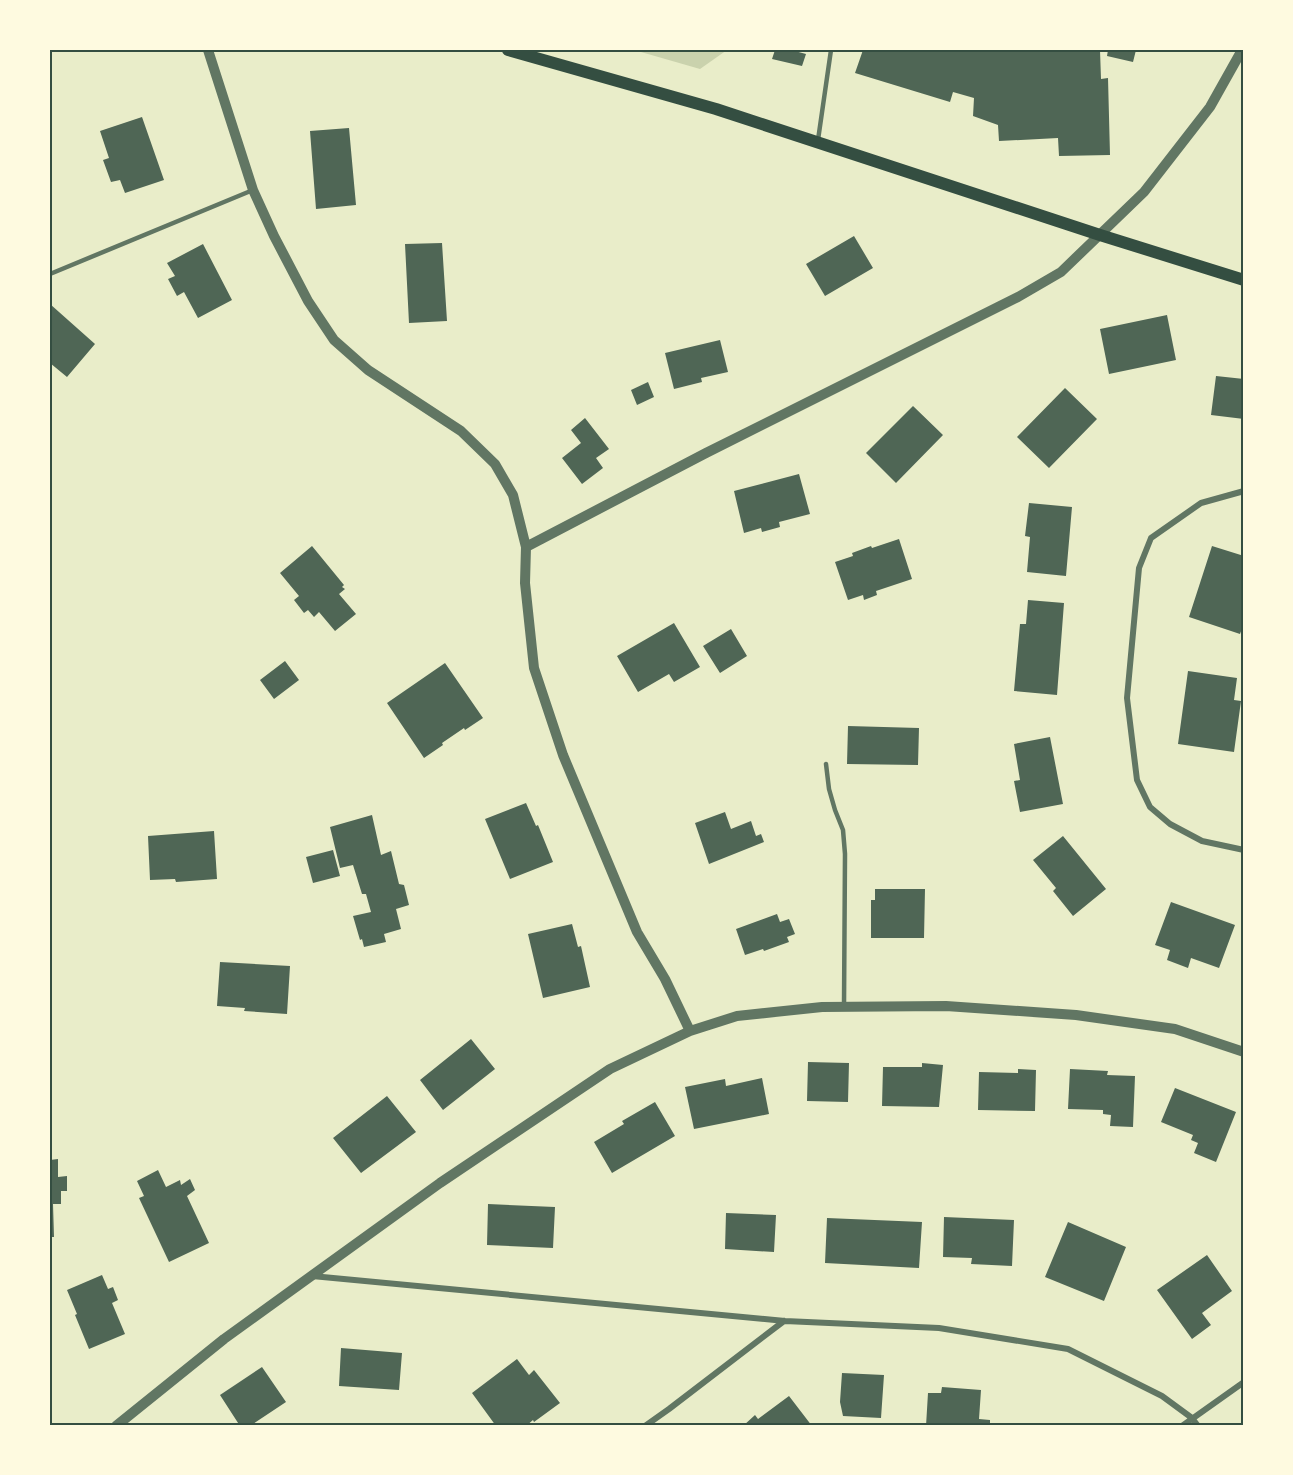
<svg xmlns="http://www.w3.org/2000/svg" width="1293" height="1475" font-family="'Public Sans',sans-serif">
  <rect width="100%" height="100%" fill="#e9edc9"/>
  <path fill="#cad2ad" d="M 634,50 L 727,50 L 700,69 Z"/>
  <path fill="#4f6655" d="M 775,50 L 791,50 L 806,54 L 802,66 L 772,59 Z
    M 863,50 L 1100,50 L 1101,79 L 1108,78 L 1110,155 L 1059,156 L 1058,138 L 999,141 L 998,125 L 973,116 L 974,98 L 953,92 L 950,102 L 855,73 Z
    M 1108,50 L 1136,50 L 1133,62 L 1107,56 Z
    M 142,117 L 164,180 L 125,193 L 120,180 L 111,182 L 103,160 L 109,158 L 100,131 Z
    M 349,128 L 356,205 L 316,209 L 310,131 Z
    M 854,236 L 873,268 L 825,296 L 806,264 Z
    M 442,243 L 447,321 L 409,323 L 405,244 Z
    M 203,244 L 232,300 L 198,318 L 184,292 L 177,296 L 168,279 L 175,276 L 167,263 Z
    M 50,304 L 95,344 L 67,377 L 50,363 Z
    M 1167,315 L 1176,360 L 1109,374 L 1100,329 Z
    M 720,340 L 728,372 L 701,378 L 702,382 L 674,389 L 665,353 Z
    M 1216,376 L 1244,379 L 1244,419 L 1211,415 Z
    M 648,382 L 654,397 L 637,405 L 631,390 Z
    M 1065,388 L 1097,419 L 1049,468 L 1017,437 Z
    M 913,406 L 943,435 L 896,483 L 866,453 Z
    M 585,418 L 609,449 L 596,458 L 603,468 L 582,484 L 562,458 L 581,443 L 571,430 Z
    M 799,474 L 810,514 L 779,522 L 780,527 L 762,532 L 761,528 L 744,533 L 734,491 Z
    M 1029,503 L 1072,507 L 1066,576 L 1027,572 L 1030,537 L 1025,536 Z
    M 899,539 L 912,579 L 876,591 L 877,595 L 864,600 L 863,595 L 848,600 L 835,562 L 853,556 L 852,553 L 871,546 L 872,548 Z
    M 312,546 L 344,585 L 342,587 L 345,589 L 339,594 L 356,614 L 335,631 L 319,612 L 314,617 L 308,610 L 304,613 L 294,600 L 299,596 L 280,573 Z
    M 1212,546 L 1244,556 L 1244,623 L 1240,634 L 1189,617 Z
    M 1028,600 L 1064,603 L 1057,695 L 1014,691 L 1020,624 L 1026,624 Z
    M 674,623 L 700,667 L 674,682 L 669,674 L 638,692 L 617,656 Z
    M 731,629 L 747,656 L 720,673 L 703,646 Z
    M 285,661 L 299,680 L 274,699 L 260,680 Z
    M 445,663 L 483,718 L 465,730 L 464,728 L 442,743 L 443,745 L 424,758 L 387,703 Z
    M 1188,671 L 1237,678 L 1234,700 L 1241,701 L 1234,752 L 1178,744 Z
    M 848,726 L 919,728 L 918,765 L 847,764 Z
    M 1050,737 L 1063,804 L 1020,812 L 1014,781 L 1020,780 L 1014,744 Z
    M 526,803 L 536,826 L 538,825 L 553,862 L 510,879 L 485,819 Z
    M 725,812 L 731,829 L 751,821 L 756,836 L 761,834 L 764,842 L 709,864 L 695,823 Z
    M 372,815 L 381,855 L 391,851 L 399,884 L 404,885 L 409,905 L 396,909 L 401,929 L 384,934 L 386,942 L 364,947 L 362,939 L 360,940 L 353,916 L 371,912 L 366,894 L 362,894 L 353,865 L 340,868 L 330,827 Z
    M 214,831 L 217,879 L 176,882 L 175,879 L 150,880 L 148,836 Z
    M 1063,836 L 1106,889 L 1073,916 L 1053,891 L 1056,888 L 1033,860 Z
    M 333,850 L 340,876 L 313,883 L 306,857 Z
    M 875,889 L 925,889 L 924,938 L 871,938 L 871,900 L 875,900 Z
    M 1171,902 L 1235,925 L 1219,968 L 1191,958 L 1188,968 L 1167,960 L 1170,950 L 1155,945 Z
    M 777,914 L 780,922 L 789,919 L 795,934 L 787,937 L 789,942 L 764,951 L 763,949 L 745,955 L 736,929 Z
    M 572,924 L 578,947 L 581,946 L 590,987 L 543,998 L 528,934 Z
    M 220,962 L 290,966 L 287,1014 L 244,1011 L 245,1008 L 217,1006 Z
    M 471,1039 L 495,1069 L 443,1110 L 420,1080 Z
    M 808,1062 L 849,1063 L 848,1102 L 807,1101 Z
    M 922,1063 L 943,1065 L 939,1107 L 882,1106 L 883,1067 L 922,1067 Z
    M 1018,1069 L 1036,1070 L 1035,1111 L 978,1110 L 979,1072 L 1018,1073 Z
    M 1070,1069 L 1108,1071 L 1107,1075 L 1135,1076 L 1133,1127 L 1110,1126 L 1111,1115 L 1103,1114 L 1103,1110 L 1068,1109 Z
    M 762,1078 L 769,1114 L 694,1129 L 685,1087 L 725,1079 L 726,1086 Z
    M 1175,1088 L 1236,1112 L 1216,1162 L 1194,1153 L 1198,1143 L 1191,1140 L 1193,1135 L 1161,1122 Z
    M 387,1096 L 416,1132 L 361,1173 L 333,1138 Z
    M 655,1102 L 675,1136 L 612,1173 L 594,1142 L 624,1124 L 622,1121 Z
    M 58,1159 L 58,1177 L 67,1176 L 67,1191 L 61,1191 L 61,1204 L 53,1204 L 54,1237 L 50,1237 L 50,1160 Z
    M 158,1170 L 166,1187 L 180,1180 L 181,1185 L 190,1179 L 195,1190 L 187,1196 L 209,1243 L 169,1262 L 139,1198 L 144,1196 L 137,1181 Z
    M 488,1204 L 555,1207 L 553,1248 L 487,1245 Z
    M 726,1213 L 776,1215 L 774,1252 L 725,1249 Z
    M 944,1217 L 1014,1220 L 1012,1266 L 971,1264 L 972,1258 L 943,1257 Z
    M 827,1218 L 922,1222 L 919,1268 L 825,1263 Z
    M 1068,1222 L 1126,1247 L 1104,1301 L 1045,1277 Z
    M 1207,1255 L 1232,1291 L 1202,1313 L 1211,1325 L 1192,1339 L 1157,1290 Z
    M 102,1275 L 108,1289 L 113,1287 L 118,1300 L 112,1303 L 125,1334 L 89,1349 L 75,1315 L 77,1314 L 67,1290 Z
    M 341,1348 L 402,1353 L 399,1390 L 339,1386 Z
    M 517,1359 L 529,1375 L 534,1370 L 560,1403 L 534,1422 L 533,1420 L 526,1426 L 496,1426 L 472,1393 Z
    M 262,1367 L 286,1402 L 250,1426 L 240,1426 L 220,1395 Z
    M 842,1373 L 884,1375 L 881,1418 L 843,1416 L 840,1402 Z
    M 942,1387 L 981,1390 L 979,1419 L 990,1420 L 990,1426 L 926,1426 L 928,1393 L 941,1393 Z
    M 789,1396 L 812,1426 L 743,1426 L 755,1415 L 758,1419 Z"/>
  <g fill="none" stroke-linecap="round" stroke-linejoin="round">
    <path stroke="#617663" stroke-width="4.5" d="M 818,140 L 831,50
      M 50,274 L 253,190
      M 826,764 L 829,789 L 835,810 L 843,830 L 845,854 L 844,1006"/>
    <path stroke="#617663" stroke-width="6" d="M 1244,491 L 1201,503 L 1151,538 L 1139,568 L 1127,698 L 1137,780 L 1150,807 L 1170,824 L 1202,841 L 1244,850
      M 312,1276 L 785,1321 L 939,1328 L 1068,1349 L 1162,1396 L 1192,1418 L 1198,1426
      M 645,1426 L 669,1409 L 784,1321
      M 1182,1426 L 1244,1382"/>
    <path stroke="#617663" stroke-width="10" d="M 208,50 L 253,190 L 274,236 L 308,301 L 334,340 L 368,370 L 461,431 L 495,464 L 513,495 L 526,547 L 525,583 L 534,668 L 563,755 L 637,932 L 665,979 L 690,1031
      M 526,547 L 706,453 L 1018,297 L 1061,272 L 1144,192 L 1210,107 L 1242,50
      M 116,1426 L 224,1339 L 440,1183 L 610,1069 L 690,1031 L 737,1016 L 822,1007 L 946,1006 L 1076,1015 L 1175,1029 L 1244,1052"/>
    <path stroke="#344e41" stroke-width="12" d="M 508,50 L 716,109 L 1100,235 L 1244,280"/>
  </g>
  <rect width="1293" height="1475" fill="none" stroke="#fefae0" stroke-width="102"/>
  <rect x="51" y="51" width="1191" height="1373" fill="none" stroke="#344e41" stroke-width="2"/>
</svg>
